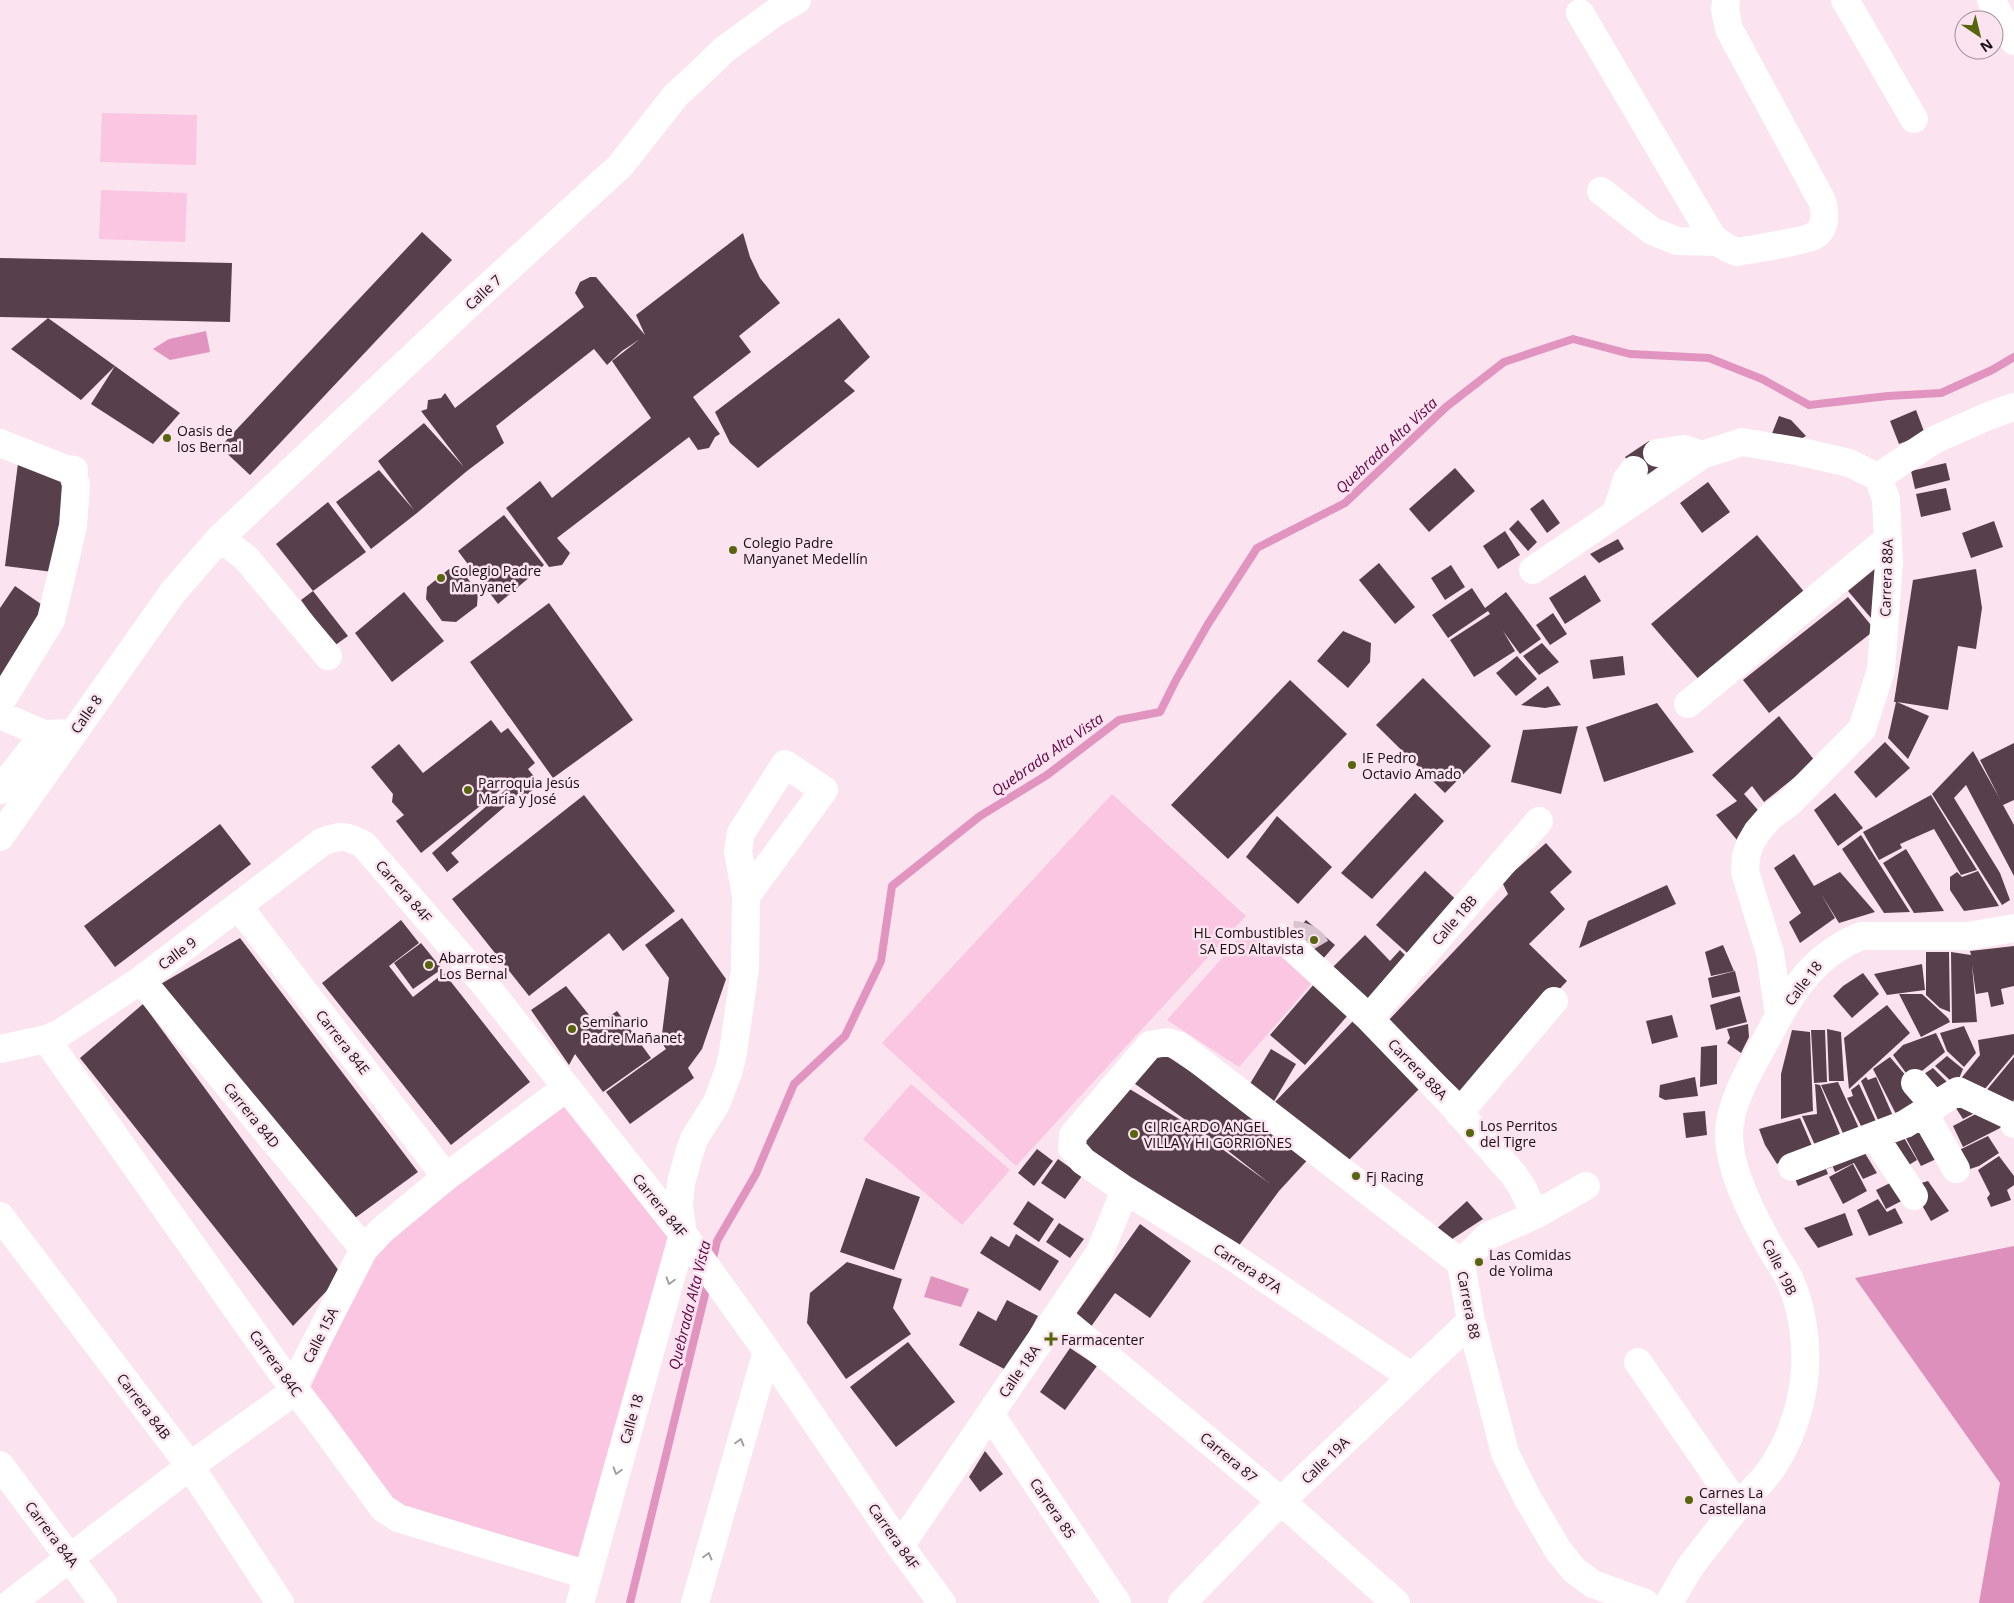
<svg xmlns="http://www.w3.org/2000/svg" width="2014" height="1603" font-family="'Open Sans',sans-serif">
  <rect width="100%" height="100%" fill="#fbe3ef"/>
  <path fill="#fac6e2" d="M 102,113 L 197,115 L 196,165 L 100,162 Z
    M 101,190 L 187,193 L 185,242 L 99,239 Z
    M 1112,794 L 1246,916 L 1016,1166 L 882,1043 Z
    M 1248,929 L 1313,982 L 1239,1067 L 1167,1020 Z
    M 911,1084 L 1010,1170 L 962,1225 L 863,1139 Z
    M 563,1103 L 670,1238 L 579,1557 L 397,1505 L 311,1387 L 372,1257 L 454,1184 Z"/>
  <path fill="#dc90bb" d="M 2014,1246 L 2014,1603 L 1979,1603 L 2000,1483 L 1855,1278 Z"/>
  <path fill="#e194bf" d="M 206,331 L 210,352 L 170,360 L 153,349 L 169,339 Z
    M 931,1276 L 969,1289 L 961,1307 L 924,1297 Z"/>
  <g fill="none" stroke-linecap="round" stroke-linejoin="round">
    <path stroke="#e194bf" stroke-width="8" d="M 712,1263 L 717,1241 L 756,1174 L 794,1084 L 845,1036 L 881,961 L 892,886 L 980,816 L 1047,775 L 1119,720 L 1160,712 L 1176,680 L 1208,624 L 1257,548 L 1345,503 L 1446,407 L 1504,362 L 1573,339 L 1630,354 L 1709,358 L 1762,379 L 1809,405 L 1888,396 L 1941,393 L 1992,370 L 2014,357
      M 630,1603 L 708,1282"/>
  </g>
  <path fill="#573f4c" d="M 422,232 L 452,260 L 250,475 L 220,447 Z
    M 743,233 L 750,257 L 760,278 L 780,303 L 739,336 L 751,352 L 693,397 L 720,434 L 715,437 L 709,448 L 698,450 L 689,437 L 557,538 L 570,553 L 562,565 L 549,567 L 506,508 L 540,481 L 552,498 L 651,418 L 612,361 L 640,339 L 622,351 L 607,365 L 594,349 L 496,426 L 504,443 L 467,471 L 417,513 L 371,549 L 336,502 L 379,470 L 414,510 L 378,461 L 424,423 L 464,467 L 421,411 L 427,409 L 428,400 L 441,398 L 445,393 L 455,408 L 584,307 L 575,293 L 580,282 L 590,277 L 596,277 L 645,335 L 636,315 Z
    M 0,258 L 232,263 L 230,322 L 48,318 L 115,366 L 180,413 L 153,444 L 91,404 L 115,366 L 81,400 L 11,349 L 48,318 L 0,317 Z
    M 839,318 L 870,357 L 844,381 L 855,391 L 758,468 L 730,443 L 715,412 Z
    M 1916,410 L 1925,434 L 1899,444 L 1890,421 Z
    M 1779,416 L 1791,420 L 1806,436 L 1784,449 L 1771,436 Z
    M 1649,441 L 1664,463 L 1641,479 L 1625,457 Z
    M 18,463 L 74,470 L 61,573 L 5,566 Z
    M 1946,463 L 1950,480 L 1915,489 L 1911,471 Z
    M 1455,468 L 1475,491 L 1429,532 L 1409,509 Z
    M 1708,482 L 1730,512 L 1702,533 L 1680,503 Z
    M 1946,488 L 1951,510 L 1921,517 L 1916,494 Z
    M 1543,499 L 1560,523 L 1547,533 L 1530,509 Z
    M 328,502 L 366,552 L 313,591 L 276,544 Z
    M 504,515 L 544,565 L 498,604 L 458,551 Z
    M 1518,520 L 1537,542 L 1528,551 L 1509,529 Z
    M 1994,521 L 2003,547 L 1971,558 L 1962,533 Z
    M 1505,531 L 1520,555 L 1498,569 L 1483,546 Z
    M 1757,535 L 1806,594 L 1701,682 L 1651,624 Z
    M 1618,539 L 1624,549 L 1599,563 L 1590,554 Z
    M 1379,563 L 1415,607 L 1395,624 L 1359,580 Z
    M 1451,565 L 1465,587 L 1445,600 L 1431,578 Z
    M 1876,568 L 1877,625 L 1848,591 Z
    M 449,569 L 462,571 L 478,592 L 477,606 L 456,622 L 442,621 L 426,599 L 427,587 Z
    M 1976,569 L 1982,608 L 1976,649 L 1958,646 L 1948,710 L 1897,702 L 1929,716 L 1908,759 L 1888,738 L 1896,702 L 1894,702 L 1913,580 Z
    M 1585,575 L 1601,601 L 1565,624 L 1549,598 Z
    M 15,586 L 61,618 L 0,704 L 0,608 Z
    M 1472,588 L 1485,608 L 1506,592 L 1541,639 L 1520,654 L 1503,631 L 1515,651 L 1474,677 L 1450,640 L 1490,614 L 1488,611 L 1448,638 L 1432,615 Z
    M 313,591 L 348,636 L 334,646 L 301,600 Z
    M 404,592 L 444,641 L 392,682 L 355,633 Z
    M 1848,597 L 1875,630 L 1769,713 L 1743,680 Z
    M 549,603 L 633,720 L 553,778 L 470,662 Z
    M 1553,613 L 1567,634 L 1550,645 L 1536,625 Z
    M 1343,631 L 1371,643 L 1370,662 L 1348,688 L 1317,661 Z
    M 1542,643 L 1559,662 L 1539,675 L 1523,656 Z
    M 1517,656 L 1537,679 L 1516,696 L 1496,673 Z
    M 1623,656 L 1625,675 L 1593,679 L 1590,660 Z
    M 1423,678 L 1491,746 L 1445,793 L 1376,725 Z
    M 1290,680 L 1347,734 L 1228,859 L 1171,805 Z
    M 1548,686 L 1561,705 L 1545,708 L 1521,705 Z
    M 1657,703 L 1694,752 L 1604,782 L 1586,727 Z
    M 1779,716 L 1815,761 L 1764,802 L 1752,786 L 1744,794 L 1764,817 L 1737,840 L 1716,815 L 1737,801 L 1712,775 Z
    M 491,720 L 501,733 L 508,728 L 535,763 L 528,769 L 540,784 L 522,799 L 518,795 L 451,853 L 459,862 L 447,872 L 432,853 L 510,786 L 515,791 L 509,783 L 421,853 L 396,821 L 404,815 L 392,802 L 393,794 L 371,767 L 399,744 L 423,773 Z
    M 1578,726 L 1561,794 L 1511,782 L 1523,730 Z
    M 1885,742 L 1910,768 L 1876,798 L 1854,772 Z
    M 2014,743 L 2014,800 L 2003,805 L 2014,825 L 2014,876 L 1966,785 L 1954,798 L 2000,873 L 2010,900 L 2002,905 L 1932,794 L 1973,751 L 2000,799 L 1980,760 Z
    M 1415,793 L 1444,821 L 1372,899 L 1341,873 Z
    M 1835,793 L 1863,828 L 1838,846 L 1814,810 Z
    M 584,795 L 675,911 L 623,951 L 609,933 L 529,996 L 452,899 Z
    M 1931,795 L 1977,870 L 1961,875 L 1934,829 L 1900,844 L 1902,848 L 1879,860 L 1863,832 Z
    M 1277,816 L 1332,867 L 1298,904 L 1246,857 Z
    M 220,824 L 251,864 L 115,967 L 84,926 Z
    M 1861,835 L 1910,912 L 1884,913 L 1842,849 Z
    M 1546,843 L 1572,872 L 1550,892 L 1565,909 L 1529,944 L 1567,981 L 1462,1093 L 1387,1022 L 1508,894 L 1502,882 Z
    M 1906,849 L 1944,911 L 1914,913 L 1883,863 Z
    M 1794,854 L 1814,886 L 1840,872 L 1875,912 L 1839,923 L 1821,894 L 1835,918 L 1800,943 L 1789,922 L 1801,913 L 1774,868 Z
    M 1425,871 L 1463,906 L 1415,960 L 1376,925 Z
    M 1978,871 L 1999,906 L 1964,911 L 1950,890 L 1950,877 L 1957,872 L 1962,877 Z
    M 1667,885 L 1676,904 L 1579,948 L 1588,921 Z
    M 682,918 L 726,979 L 702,1049 L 688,1068 L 694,1078 L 630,1124 L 606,1092 L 666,1049 L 661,1042 L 669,978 L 645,945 Z
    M 401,920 L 419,943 L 389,966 L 413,997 L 444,973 L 530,1082 L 451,1145 L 322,983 Z
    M 1306,920 L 1335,945 L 1322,960 L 1293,935 Z
    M 1365,935 L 1390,961 L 1400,950 L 1415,965 L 1370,1009 L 1331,969 Z
    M 240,938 L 418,1172 L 355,1218 L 159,985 Z
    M 421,943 L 442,969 L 413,989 L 394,963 Z
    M 1723,945 L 1734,971 L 1711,976 L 1705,952 Z
    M 2014,946 L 2014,986 L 2001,989 L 2004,1004 L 1991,1007 L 1988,992 L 1976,994 L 1972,965 L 1977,1022 L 1952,1023 L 1951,952 L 1971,955 L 1970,951 Z
    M 1926,952 L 1949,952 L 1950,1012 L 1940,1008 L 1926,995 Z
    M 1922,964 L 1925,990 L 1887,995 L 1874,974 Z
    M 1735,971 L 1740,992 L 1712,998 L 1708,978 Z
    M 1863,973 L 1879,994 L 1852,1018 L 1833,996 L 1843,986 Z
    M 1315,983 L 1348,1015 L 1305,1065 L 1270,1035 Z
    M 566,986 L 597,1025 L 617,1011 L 651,1058 L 603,1092 L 575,1054 L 569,1065 L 531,1010 Z
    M 1899,994 L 1922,994 L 1948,1018 L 1950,1022 L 1921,1037 Z
    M 1740,996 L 1747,1022 L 1716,1030 L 1710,1005 Z
    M 143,1004 L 342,1275 L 293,1326 L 80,1058 Z
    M 1887,1005 L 1910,1033 L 1849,1089 L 1844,1038 Z
    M 1672,1015 L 1678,1037 L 1652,1044 L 1646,1021 Z
    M 1353,1021 L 1421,1087 L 1341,1168 L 1274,1103 Z
    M 1748,1024 L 1749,1037 L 1741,1053 L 1727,1043 L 1730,1038 L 1727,1029 Z
    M 1964,1026 L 1976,1053 L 1964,1067 L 1947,1051 L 1940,1033 Z
    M 1827,1029 L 1841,1032 L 1844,1081 L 1829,1081 Z
    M 1792,1030 L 1810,1032 L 1813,1111 L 1781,1119 L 1781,1074 Z
    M 1811,1030 L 1825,1030 L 1827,1082 L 1814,1083 Z
    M 1936,1033 L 1945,1052 L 1911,1080 L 1893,1055 L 1903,1045 Z
    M 2014,1034 L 2014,1054 L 1979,1096 L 1959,1081 L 1980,1055 L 1978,1040 Z
    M 1717,1045 L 1717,1084 L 1700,1087 L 1701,1047 Z
    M 1271,1049 L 1296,1064 L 1273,1103 L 1248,1087 Z
    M 1161,1052 L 1313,1154 L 1279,1191 L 1232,1255 L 1079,1144 L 1123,1085 L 1189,1125 L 1269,1183 L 1222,1146 L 1131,1081 Z
    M 1947,1056 L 1963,1069 L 1956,1086 L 1935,1066 Z
    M 1890,1057 L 1930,1104 L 1900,1122 L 1873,1069 Z
    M 2014,1057 L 2014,1099 L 2011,1109 L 1981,1097 Z
    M 1933,1068 L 1953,1088 L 1935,1103 L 1915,1080 Z
    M 1695,1077 L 1698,1096 L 1665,1100 L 1659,1097 L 1660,1085 Z
    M 1866,1077 L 1868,1080 L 1876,1077 L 1896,1123 L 1882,1129 L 1861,1081 Z
    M 1838,1082 L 1862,1135 L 1847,1142 L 1821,1085 Z
    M 1815,1084 L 1820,1085 L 1844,1144 L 1818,1152 L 1802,1116 L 1817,1114 Z
    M 1859,1084 L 1880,1130 L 1866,1136 L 1847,1098 L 1853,1096 L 1851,1090 Z
    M 1952,1102 L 1986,1107 L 1963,1119 Z
    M 1987,1108 L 2006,1125 L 1963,1147 L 1953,1126 Z
    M 1705,1111 L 1707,1135 L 1686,1138 L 1683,1113 Z
    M 1924,1117 L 1945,1155 L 1921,1166 L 1902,1131 Z
    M 1800,1118 L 1815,1153 L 1789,1157 L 1777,1164 L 1765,1145 L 1759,1129 Z
    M 1899,1129 L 1917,1160 L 1899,1171 L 1881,1140 Z
    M 1988,1136 L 1999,1153 L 1979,1166 L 1961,1172 L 1951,1154 Z
    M 1860,1145 L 1877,1173 L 1863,1179 L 1854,1163 L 1835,1172 L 1828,1156 Z
    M 1037,1149 L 1053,1161 L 1034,1186 L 1018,1173 Z
    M 1826,1156 L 1832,1167 L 1826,1169 L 1828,1174 L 1798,1186 L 1791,1169 Z
    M 1999,1156 L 2014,1176 L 2014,1185 L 2007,1190 L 2011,1200 L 1991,1207 L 1987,1198 L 1990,1194 L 1978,1170 Z
    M 1058,1159 L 1082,1176 L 1065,1199 L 1041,1183 Z
    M 1853,1164 L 1867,1191 L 1843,1204 L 1829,1177 Z
    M 866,1178 L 920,1197 L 894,1270 L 840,1252 Z
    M 1900,1178 L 1911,1196 L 1886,1209 L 1876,1190 Z
    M 1928,1181 L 1949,1211 L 1931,1221 L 1911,1186 Z
    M 1878,1199 L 1887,1212 L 1895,1208 L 1903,1223 L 1869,1236 L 1857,1210 Z
    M 1028,1201 L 1054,1219 L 1039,1242 L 1013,1224 Z
    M 1467,1201 L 1483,1219 L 1446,1243 L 1434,1231 Z
    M 1845,1213 L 1853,1235 L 1818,1248 L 1804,1228 Z
    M 1059,1223 L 1084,1239 L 1070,1258 L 1046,1242 Z
    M 1140,1224 L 1191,1261 L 1150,1318 L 1115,1293 L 1090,1328 L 1074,1317 Z
    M 1016,1234 L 1059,1261 L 1040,1291 L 980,1253 L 991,1236 L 1009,1247 Z
    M 847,1262 L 902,1279 L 893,1308 L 911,1334 L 846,1379 L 807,1323 L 810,1293 Z
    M 1007,1300 L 1038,1316 L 1008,1371 L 959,1345 L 978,1311 L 996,1321 Z
    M 908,1342 L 955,1402 L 896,1447 L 850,1387 Z
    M 1070,1348 L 1097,1366 L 1065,1410 L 1040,1392 Z
    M 985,1451 L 1003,1474 L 980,1492 L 969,1477 Z"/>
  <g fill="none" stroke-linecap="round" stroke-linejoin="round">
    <path stroke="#d9c3ce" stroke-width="28" stroke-dasharray="28 14" stroke-linecap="butt" d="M 1293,935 C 1311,936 1315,944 1322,960"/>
    <path stroke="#fff" stroke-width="28" d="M 1845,0 L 1914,119
      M 1991,0 L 2014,41
      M 1580,13 L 1711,235 C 1719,244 1726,248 1737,252 C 1752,249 1803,242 1814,236 C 1826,229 1826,213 1822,201 L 1729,29 L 1725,10 L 1726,0
      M 1601,191 L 1652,231 L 1677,241 L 1718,242
      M 0,443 L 66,469 L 74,470 L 74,478 L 76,485 L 73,526 L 51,620 L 0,703
      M 1657,453 L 1684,449 L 1702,455
      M 1878,477 L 1934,440 L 1986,417 L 2014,407
      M 1616,513 L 1627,479 L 1634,470
      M 220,538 L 246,558 L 328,656
      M 1533,570 L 1702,455 L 1742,442 L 1802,452 L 1849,463 L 1878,477 L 1886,499 L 1889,563 L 1881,670 L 1862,729 L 1789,803 L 1770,817 L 1757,832 L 1750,844 L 1746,856 L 1745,872 L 1770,953 L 1779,1015
      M 1688,704 L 1888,539
      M 0,715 L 44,734
      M 0,790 L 44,734 L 73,733
      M 0,837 L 173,592 L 220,538 L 468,305 L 620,166 L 676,95 L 699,74 L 725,49 L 776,12 L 797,0
      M 239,907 L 446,1177
      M 1282,938 L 1369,1018 L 1448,1100 L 1514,1175 L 1522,1187 L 1535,1215
      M 141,980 L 364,1249
      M 1369,1018 L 1539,821
      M 46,1039 L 282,1373 L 320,1422 L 383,1508 L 398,1518 L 587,1575
      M 0,1049 L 46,1039 L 59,1034 L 141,980 L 322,842 C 340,835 347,835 364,845 L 482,981 L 683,1234 L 767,1351 L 900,1546 L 942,1603
      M 1915,1083 L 1935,1106
      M 1459,1113 L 1554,1001
      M 1924,1113 L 1956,1169
      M 1875,1137 L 1914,1196
      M 1792,1167 L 1905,1124 L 1958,1091 L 2013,1117 L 2014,1124
      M 0,1216 L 190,1466 L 280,1603
      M 1461,1263 L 1488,1236 L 1535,1215 L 1586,1186
      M 1058,1316 L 1281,1501 L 1396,1603
      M 1638,1362 L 1738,1507
      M 1412,1377 L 1230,1255 L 1125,1190 L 1083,1161 L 1072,1148 L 1073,1135 L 1150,1045 L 1167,1042 L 1180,1046 L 1461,1263 L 1471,1321 L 1505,1453 L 1528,1499 L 1558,1550 L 1574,1570 L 1593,1584 L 1645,1603
      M 990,1414 L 1117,1603
      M 0,1465 L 103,1603
      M 900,1546 L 1099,1254 L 1125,1190
      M 11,1603 L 190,1466 L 285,1398 L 293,1387 L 364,1249 L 382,1230 L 446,1177 L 566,1088
      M 580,1603 L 683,1234 L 679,1206 L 681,1183 L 689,1154 L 694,1139 L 716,1104 L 729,1070 L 733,1052 L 745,969 L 746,896 L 738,851 L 741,833 L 785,764 L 824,790 L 746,896
      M 695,1603 L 767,1351
      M 1182,1603 L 1281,1501 L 1471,1321
      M 1669,1603 C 1677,1590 1684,1575 1693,1563 C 1708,1544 1723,1524 1739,1505 C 1750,1493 1763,1481 1772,1468 C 1789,1442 1800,1411 1804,1381 C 1808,1347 1803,1309 1789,1278 C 1783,1267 1775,1256 1769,1245 C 1752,1214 1730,1172 1729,1136 C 1728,1102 1756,1059 1772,1029 C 1793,988 1816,954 1861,936 L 1968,936 L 2014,928"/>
  </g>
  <defs><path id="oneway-chevron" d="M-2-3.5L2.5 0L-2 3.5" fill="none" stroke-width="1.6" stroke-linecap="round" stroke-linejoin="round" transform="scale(1.25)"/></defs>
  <g stroke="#a39fa1">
    <use href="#oneway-chevron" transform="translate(670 1281) rotate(106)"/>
    <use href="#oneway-chevron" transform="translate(740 1442) rotate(-74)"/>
    <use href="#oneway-chevron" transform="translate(617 1471) rotate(106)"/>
    <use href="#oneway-chevron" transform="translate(708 1556) rotate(-75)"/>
  </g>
  <g fill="#57660d" stroke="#fbe3ef" stroke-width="2">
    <circle cx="167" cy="438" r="5"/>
    <circle cx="733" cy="550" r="5"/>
    <circle cx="441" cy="578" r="5"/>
    <circle cx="1352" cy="765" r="5"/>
    <circle cx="468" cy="790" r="5"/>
    <circle cx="1314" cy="940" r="5"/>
    <circle cx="429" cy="965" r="5"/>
    <circle cx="572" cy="1029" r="5"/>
    <circle cx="1470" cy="1133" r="5"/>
    <circle cx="1134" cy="1134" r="5"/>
    <circle cx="1356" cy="1176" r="5"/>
    <circle cx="1479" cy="1262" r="5"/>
    <path d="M1048.5 1331.5h5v5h5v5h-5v5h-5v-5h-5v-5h5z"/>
    <circle cx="1689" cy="1500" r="5"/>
  </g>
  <g text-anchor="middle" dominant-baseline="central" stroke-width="5" stroke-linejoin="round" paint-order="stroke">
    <g font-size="14" fill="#190f15" stroke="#fbe3ef">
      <text transform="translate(483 292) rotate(-43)">Calle 7</text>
      <text transform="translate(1886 578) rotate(-88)">Carrera 88A</text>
      <text transform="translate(86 714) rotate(-55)">Calle 8</text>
      <text transform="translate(404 891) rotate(49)">Carrera 84F</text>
      <text transform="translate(1454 920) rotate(-49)">Calle 18B</text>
      <text transform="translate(177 953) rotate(-37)">Calle 9</text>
      <text transform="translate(1803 983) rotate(-53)">Calle 18</text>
      <text transform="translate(343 1042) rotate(52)">Carrera 84E</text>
      <text transform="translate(1418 1069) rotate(46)">Carrera 88A</text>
      <text transform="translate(252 1115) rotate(51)">Carrera 84D</text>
      <text transform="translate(660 1205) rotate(51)">Carrera 84F</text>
      <text transform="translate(1780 1267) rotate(64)">Calle 19B</text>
      <text transform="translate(1248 1268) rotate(33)">Carrera 87A</text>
      <text transform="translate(1469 1305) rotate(79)">Carrera 88</text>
      <text transform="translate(320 1335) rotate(-63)">Calle 15A</text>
      <text transform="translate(276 1363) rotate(54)">Carrera 84C</text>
      <text transform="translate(1019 1371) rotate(-55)">Calle 18A</text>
      <text transform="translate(144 1406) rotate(53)">Carrera 84B</text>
      <text transform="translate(631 1419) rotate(-74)">Calle 18</text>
      <text transform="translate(1229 1457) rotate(40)">Carrera 87</text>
      <text transform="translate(1325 1460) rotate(-44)">Calle 19A</text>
      <text transform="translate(1053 1508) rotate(56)">Carrera 85</text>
      <text transform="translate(52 1534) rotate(53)">Carrera 84A</text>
      <text transform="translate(894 1536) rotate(55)">Carrera 84F</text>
    </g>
    <g font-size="14" fill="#190f15" stroke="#fbe3ef" text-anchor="start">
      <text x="177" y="430">Oasis de<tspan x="177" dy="16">los Bernal</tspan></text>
      <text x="743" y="542">Colegio Padre<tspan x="743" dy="16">Manyanet Medellín</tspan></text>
      <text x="451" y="570">Colegio Padre<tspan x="451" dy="16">Manyanet</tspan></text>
      <text x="1362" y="757">IE Pedro<tspan x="1362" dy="16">Octavio Amado</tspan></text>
      <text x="478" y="782">Parroquia Jesús<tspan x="478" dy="16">María y José</tspan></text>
      <text x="1304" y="932" text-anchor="end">HL Combustibles<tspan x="1304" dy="16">SA EDS Altavista</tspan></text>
      <text x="439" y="957">Abarrotes<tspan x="439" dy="16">Los Bernal</tspan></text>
      <text x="582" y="1021">Seminario<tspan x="582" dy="16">Padre Mañanet</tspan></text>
      <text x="1480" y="1125">Los Perritos<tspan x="1480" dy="16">del Tigre</tspan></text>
      <text x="1144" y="1126">CI RICARDO ANGEL<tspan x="1144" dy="16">VILLA Y HI GORRIONES</tspan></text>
      <text x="1366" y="1176">Fj Racing</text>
      <text x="1489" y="1254">Las Comidas<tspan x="1489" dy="16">de Yolima</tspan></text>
      <text x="1061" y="1339">Farmacenter</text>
      <text x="1699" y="1492">Carnes La<tspan x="1699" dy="16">Castellana</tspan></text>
    </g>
    <g font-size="15" font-style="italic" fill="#620546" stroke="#fbe3ef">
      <text transform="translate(1386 445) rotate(-43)">Quebrada Alta Vista</text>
      <text transform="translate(1047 754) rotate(-35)">Quebrada Alta Vista</text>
      <text transform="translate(689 1305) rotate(-76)">Quebrada Alta Vista</text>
    </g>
  </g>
  <g transform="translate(1979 35) rotate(145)"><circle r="24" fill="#fbe3ef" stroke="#a18e98"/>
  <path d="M0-4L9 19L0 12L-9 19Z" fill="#57660d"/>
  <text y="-8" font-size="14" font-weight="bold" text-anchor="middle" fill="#190f15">N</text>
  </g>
</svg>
